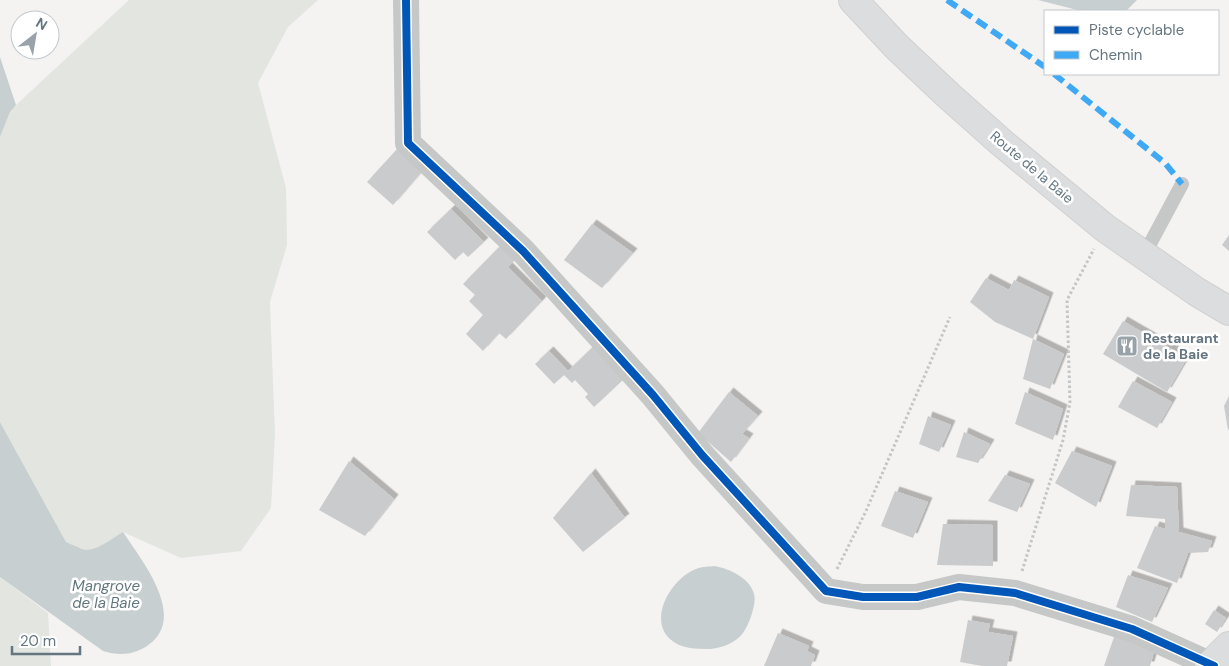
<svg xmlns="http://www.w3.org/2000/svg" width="1229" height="666" font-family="'DM Sans',sans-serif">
  <defs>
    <filter id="shadow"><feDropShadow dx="4.5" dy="-4.5" stdDeviation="0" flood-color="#0004"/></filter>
  </defs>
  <rect width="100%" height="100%" fill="#f4f3f2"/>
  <path fill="#e2e5e0" d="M 129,0 L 318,0 L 288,27 L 258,83 L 286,188 L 287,245 L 270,302 L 275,435 L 271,508 L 241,551 L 181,558 L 123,532 C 112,538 95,553 82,549 C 76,547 71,544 66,542 L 0,422 L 0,137 L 10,112 L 16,105 Z
    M 0,577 L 48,613 L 51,666 L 0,666 Z"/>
  <path fill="#c7cfd1" d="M 1038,0 L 1137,0 L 1126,11 L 1081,11 Z
    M 0,57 L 16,105 L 10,112 L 0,137 Z
    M 0,422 L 66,542 C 71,544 77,547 82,549 C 95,553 112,538 123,532 C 142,561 189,618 147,646 C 133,655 119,656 103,651 L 0,577 Z
    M 715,566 C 730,569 750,578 754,594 C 757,603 749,625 743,633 C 736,643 721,648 710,649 C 697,649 680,649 670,639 C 647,618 673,577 696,569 C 703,566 709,567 715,566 Z"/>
  <path fill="#cacbcc" filter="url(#shadow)" d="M 399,147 L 424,169 L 393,205 L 367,182 Z
    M 451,209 L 484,242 L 468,257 L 463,252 L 455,260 L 427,232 Z
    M 592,224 L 633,253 L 602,288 L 564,260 Z
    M 1229,235 L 1229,251 L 1222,245 Z
    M 507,239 L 520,253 L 508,267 L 542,301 L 506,339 L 499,333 L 483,351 L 466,334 L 483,315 L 469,301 L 475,295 L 463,284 Z
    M 986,278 L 1009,290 L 1014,280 L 1049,297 L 1033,339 L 995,322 L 970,302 Z
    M 1123,321 L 1187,358 L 1167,392 L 1103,354 Z
    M 1033,339 L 1064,354 L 1050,389 L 1023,379 Z
    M 595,345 L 626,377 L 594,407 L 585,397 L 588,394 L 575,380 L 572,383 L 564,375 L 554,384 L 535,364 L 549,351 L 568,371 Z
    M 1133,381 L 1172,402 L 1157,428 L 1118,407 Z
    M 729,392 L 758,416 L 742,434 L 749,438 L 731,462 L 698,433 Z
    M 1025,392 L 1063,409 L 1053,440 L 1015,424 Z
    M 1229,396 L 1229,429 L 1228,430 L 1224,406 Z
    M 928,416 L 951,425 L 939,452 L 919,444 Z
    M 964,432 L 990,444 L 978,463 L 956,457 Z
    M 1072,451 L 1112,466 L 1096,507 L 1055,483 Z
    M 349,461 L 394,499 L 365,536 L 319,510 Z
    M 591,473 L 625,518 L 583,552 L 553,518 Z
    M 1005,475 L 1030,484 L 1017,512 L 988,501 Z
    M 1131,485 L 1177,487 L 1179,532 L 1212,541 L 1208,552 L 1188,553 L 1177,583 L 1137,568 L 1155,526 L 1165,529 L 1165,519 L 1126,516 Z
    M 895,491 L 928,502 L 913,538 L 881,526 Z
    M 943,524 L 993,525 L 993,566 L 937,565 Z
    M 1128,575 L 1168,588 L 1152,622 L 1116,607 Z
    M 1214,610 L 1226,618 L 1217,632 L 1205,624 Z
    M 968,620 L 990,624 L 988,632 L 1013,636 L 1007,666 L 982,666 L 960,662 Z
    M 778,633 L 809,646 L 807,651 L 815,655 L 811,666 L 764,666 Z
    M 1115,634 L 1155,648 L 1150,666 L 1104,666 Z"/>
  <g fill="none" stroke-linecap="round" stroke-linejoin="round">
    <g stroke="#cfd0d0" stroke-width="30">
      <path id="secondary" d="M 1209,666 L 1229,646"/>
    </g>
    <g stroke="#d0d0d0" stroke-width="30">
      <path id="primary" d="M 853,0 L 897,47 L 949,96 L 1002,143 L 1105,228 L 1197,292 L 1229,311"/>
    </g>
    <path stroke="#c4c5c6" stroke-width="3" stroke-dasharray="2.5 2.5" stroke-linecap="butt" d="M 837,569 L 866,511 L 950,317
      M 1022,571 L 1063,440 L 1070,403 L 1067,300 L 1094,249"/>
    <path stroke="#c6c8c8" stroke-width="14" d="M 1144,255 L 1182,184"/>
    <path stroke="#c6c8c8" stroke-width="26" d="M 406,0 L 408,143 L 523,251 L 653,395 L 702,455 L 826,591 L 863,597 L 917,597 L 959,587 L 1015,593 L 1132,629 L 1214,666"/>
    <use href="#secondary" stroke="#dcddde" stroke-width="28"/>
    <use href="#primary" stroke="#dcddde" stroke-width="28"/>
    <path stroke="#3fa9f5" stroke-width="6" stroke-dasharray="12 6" stroke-linecap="butt" d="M 947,0 L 1045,67
      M 1054,74 L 1165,163 L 1182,184"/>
    <g stroke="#fff" stroke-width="11">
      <path id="cycleway" d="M 406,0 L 408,143 L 523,251 L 653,395 L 702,455 L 826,591 L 863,597 L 917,597 L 959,587 L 1015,593 L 1132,629 L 1214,666"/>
    </g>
    <use href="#cycleway" stroke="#0057b8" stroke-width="8"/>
  </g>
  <defs>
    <g id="restaurant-square" transform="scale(1.125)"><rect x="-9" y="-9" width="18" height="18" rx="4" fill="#98a2a8" stroke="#fff"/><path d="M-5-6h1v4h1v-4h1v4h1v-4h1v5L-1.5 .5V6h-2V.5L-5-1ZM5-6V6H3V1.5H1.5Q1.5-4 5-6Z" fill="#fff"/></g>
  </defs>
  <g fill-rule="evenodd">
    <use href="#restaurant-square" x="1127" y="346"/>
  </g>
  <g text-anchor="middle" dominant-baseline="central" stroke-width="5" stroke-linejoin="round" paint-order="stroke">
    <g font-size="14" fill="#667680" stroke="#fff">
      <text transform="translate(1032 167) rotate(40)">Route de la Baie</text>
    </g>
    <g font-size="14" font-weight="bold" fill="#667680" stroke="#fff" text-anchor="start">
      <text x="1143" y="338">Restaurant<tspan x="1143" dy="16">de la Baie</tspan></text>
    </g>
    <g font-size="15" font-style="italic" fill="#62777d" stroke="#fff">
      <text x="106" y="586">Mangrove<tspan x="106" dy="17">de la Baie</tspan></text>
    </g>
  </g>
  <rect x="1044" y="10" width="175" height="65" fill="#ffffff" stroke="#c2c8cc"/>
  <rect x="1054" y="26" width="25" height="8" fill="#0057b8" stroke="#c2c8cc"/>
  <text x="1089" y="35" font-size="15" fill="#667680">Piste cyclable</text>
  <rect x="1054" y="51" width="25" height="8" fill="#3fa9f5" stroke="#c2c8cc"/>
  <text x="1089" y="60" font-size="15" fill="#667680">Chemin</text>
  <g transform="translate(35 35) rotate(31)"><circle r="24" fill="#ffffff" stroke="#c2c8cc"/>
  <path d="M0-4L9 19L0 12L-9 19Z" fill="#98a2a8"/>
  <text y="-8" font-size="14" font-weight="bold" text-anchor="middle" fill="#667680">N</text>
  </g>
  <path d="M12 646v8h68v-8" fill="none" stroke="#667680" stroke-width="2.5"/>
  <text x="20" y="646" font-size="15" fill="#667680" stroke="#ffffff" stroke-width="4" paint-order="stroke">20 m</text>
</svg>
